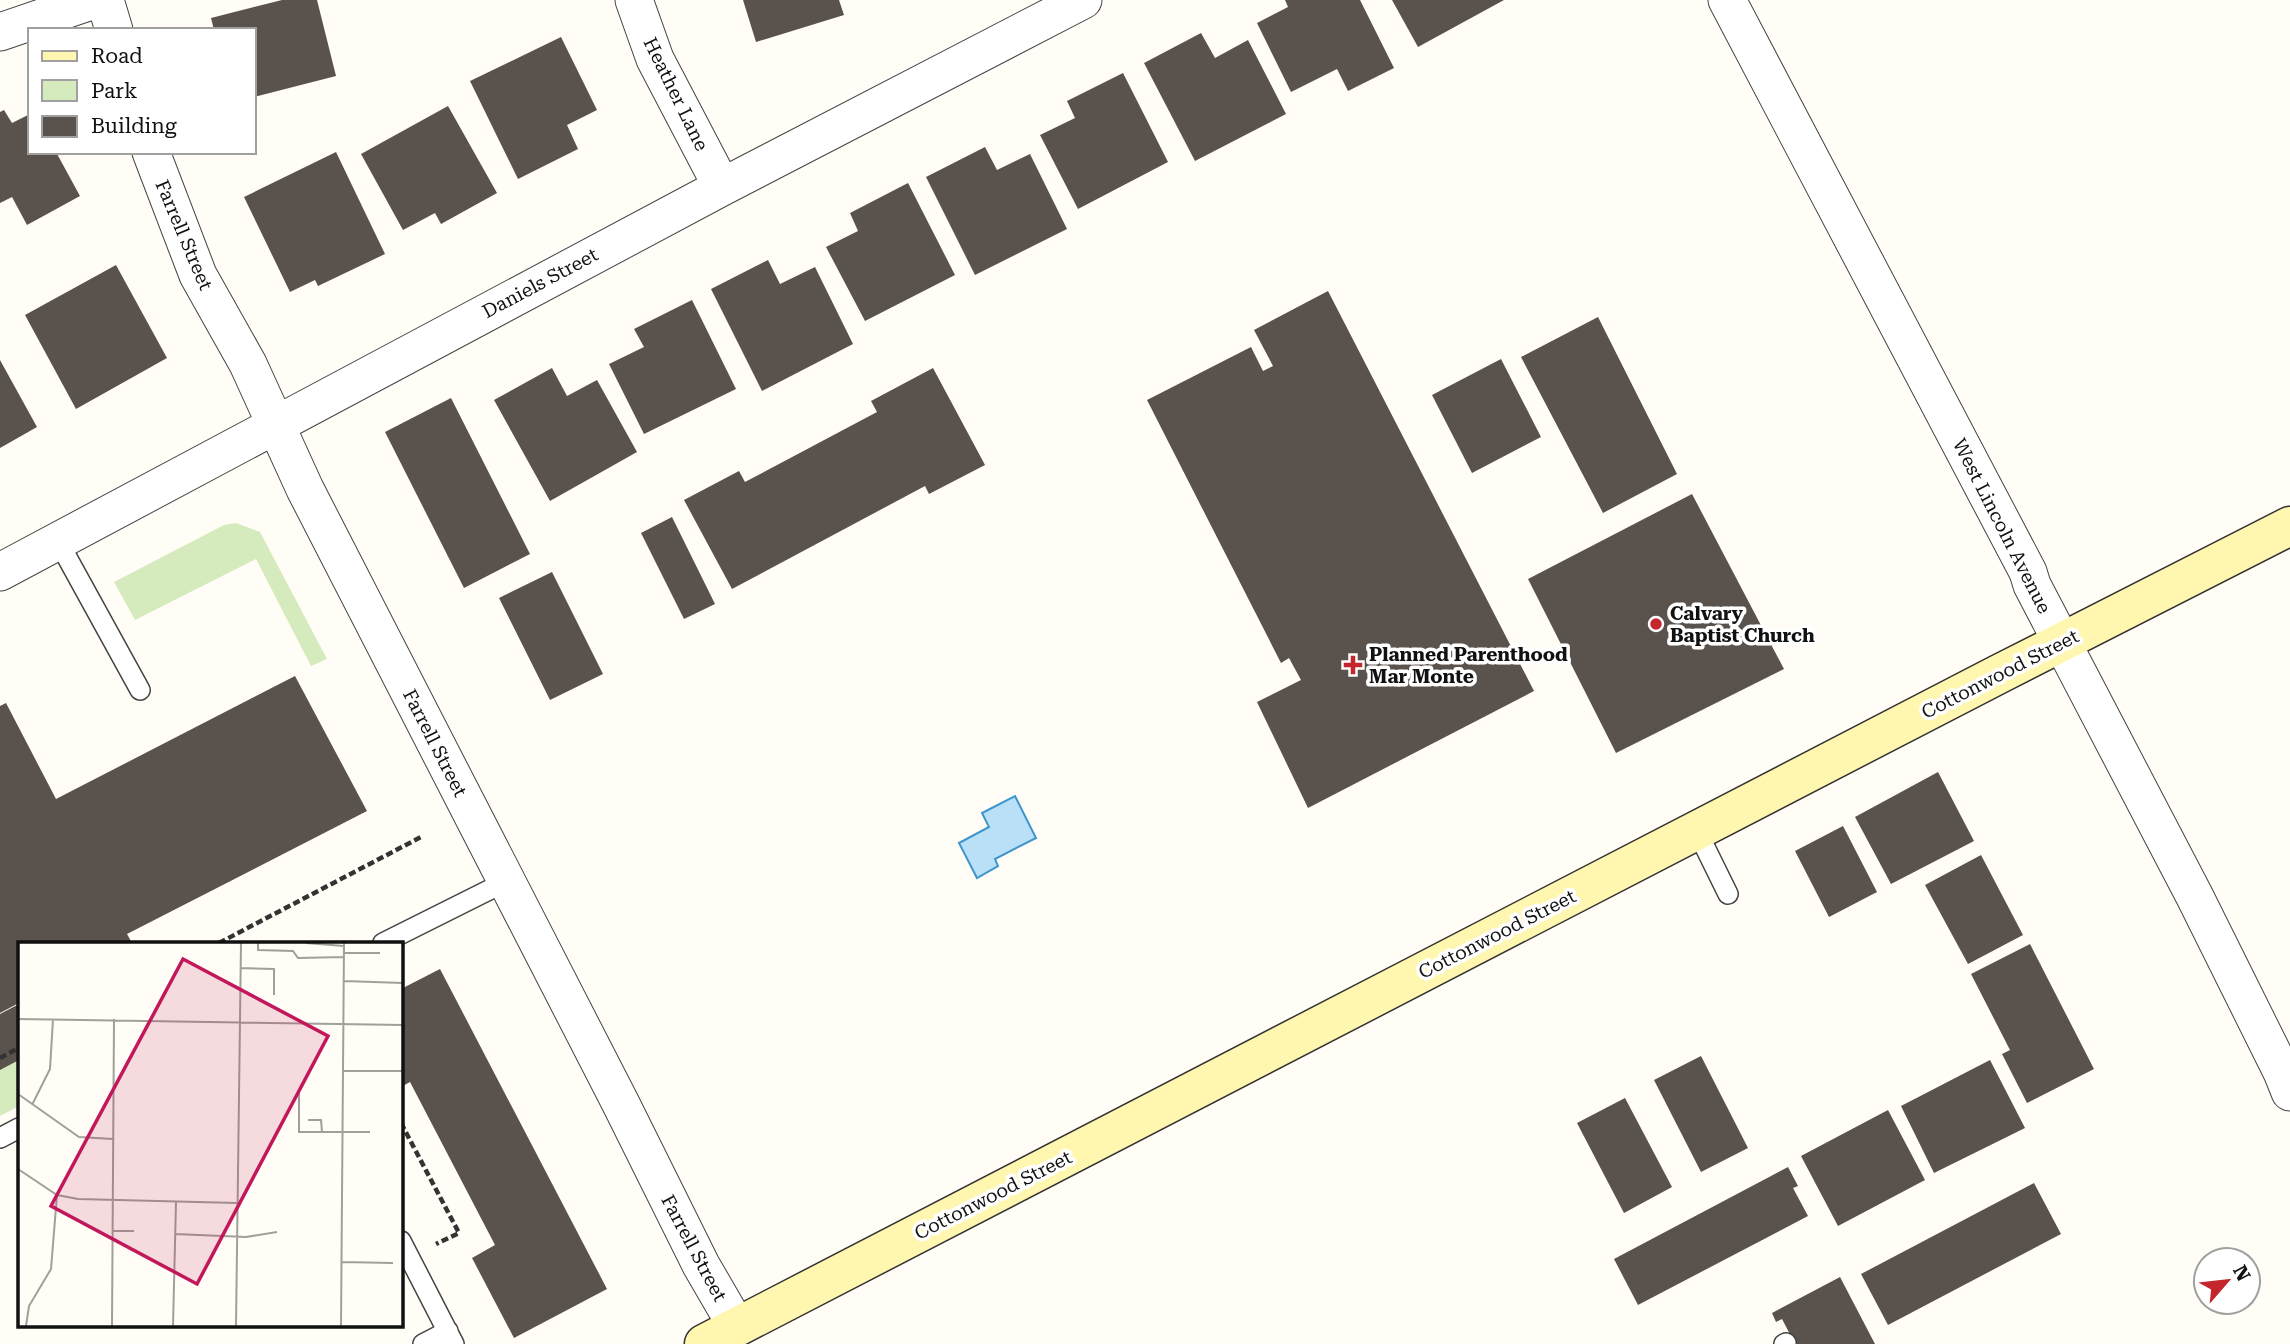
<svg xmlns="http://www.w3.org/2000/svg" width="2290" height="1344" font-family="'Roboto Serif',serif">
  <rect width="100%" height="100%" fill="#fffdf5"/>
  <path fill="#d5ebbd" d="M 236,523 L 260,532 L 327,659 L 311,666 L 256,559 L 135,620 L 114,582 L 224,525 Z
    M 19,1058 L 19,1106 L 0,1116 L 0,1068 Z"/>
  <path fill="#b9e0f7" stroke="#3f96cf" stroke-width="2" d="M 1015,796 L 1036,838 L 995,859 L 998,866 L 977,878 L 959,843 L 989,827 L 982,813 Z"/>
  <path fill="#5a524d" d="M 282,0 L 317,0 L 336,76 L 254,97 L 254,30 L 214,30 L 211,18 Z
    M 743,0 L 839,0 L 844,15 L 756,42 Z
    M 1285,0 L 1360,0 L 1394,68 L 1348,91 L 1337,69 L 1291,92 L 1257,23 L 1288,7 Z
    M 1392,0 L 1504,0 L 1418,47 Z
    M 1201,33 L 1215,58 L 1248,40 L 1286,114 L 1195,161 L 1144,63 Z
    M 561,37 L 597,110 L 567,125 L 578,149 L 518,179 L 470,81 Z
    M 1123,73 L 1168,162 L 1078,209 L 1040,135 L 1075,118 L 1067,101 Z
    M 448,106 L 497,193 L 441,224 L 435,213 L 403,230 L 361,154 Z
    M 4,110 L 12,123 L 30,114 L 30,152 L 56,152 L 80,196 L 27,225 L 12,197 L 0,203 L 0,112 Z
    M 985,147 L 997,170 L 1030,154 L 1067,229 L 975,275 L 926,177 Z
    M 336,152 L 385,254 L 318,286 L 315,280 L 290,292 L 244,197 Z
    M 908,183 L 955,275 L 865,321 L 826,247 L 858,231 L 850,213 Z
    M 768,260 L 780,284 L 815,267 L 853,344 L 762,391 L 711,289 Z
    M 116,265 L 167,358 L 76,409 L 25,315 Z
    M 1328,291 L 1534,691 L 1308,808 L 1257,702 L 1301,680 L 1289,658 L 1281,663 L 1147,400 L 1251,347 L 1263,371 L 1273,366 L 1254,330 Z
    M 692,300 L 736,389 L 644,434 L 609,364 L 644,347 L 634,329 Z
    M 1598,317 L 1677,474 L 1603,513 L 1521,357 Z
    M 1501,359 L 1541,437 L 1472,473 L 1432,395 Z
    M 0,360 L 37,427 L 0,448 Z
    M 552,368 L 567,396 L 597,380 L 637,452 L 550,501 L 494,400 Z
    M 933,368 L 985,465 L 929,494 L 925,486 L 732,589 L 684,500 L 739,471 L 745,482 L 877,412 L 871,401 Z
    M 451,398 L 530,554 L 464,588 L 385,432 Z
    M 1692,494 L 1784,669 L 1616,753 L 1528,579 Z
    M 672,517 L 715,604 L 684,619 L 641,533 Z
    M 552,572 L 603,674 L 550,700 L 499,598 Z
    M 295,676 L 367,811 L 127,934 L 132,943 L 19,943 L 19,1003 L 0,1013 L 0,706 L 6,703 L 56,799 Z
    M 1938,772 L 1974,841 L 1891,884 L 1855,817 Z
    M 1843,826 L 1877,892 L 1829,917 L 1795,851 Z
    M 1981,855 L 2023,935 L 1968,964 L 1925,885 Z
    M 2030,944 L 2094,1069 L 2027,1103 L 2002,1054 L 2010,1050 L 1971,974 Z
    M 440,969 L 607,1289 L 514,1338 L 472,1258 L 495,1245 L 410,1082 L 401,1087 L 401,989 Z
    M 19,1004 L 19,1060 L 0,1070 L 0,1014 Z
    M 1701,1056 L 1748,1148 L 1701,1172 L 1654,1080 Z
    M 1990,1060 L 2025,1128 L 1934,1173 L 1901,1106 Z
    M 1625,1098 L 1672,1187 L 1624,1213 L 1577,1123 Z
    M 1888,1110 L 1925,1180 L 1838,1226 L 1801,1156 Z
    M 1788,1167 L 1798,1186 L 1793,1188 L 1808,1216 L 1638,1305 L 1614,1259 Z
    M 2034,1183 L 2061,1234 L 1888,1325 L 1861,1274 Z
    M 1840,1277 L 1875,1344 L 1795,1344 L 1782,1319 L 1776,1322 L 1772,1313 Z"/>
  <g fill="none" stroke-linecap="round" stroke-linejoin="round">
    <g stroke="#444" stroke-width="22">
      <path id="lane" d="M 58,541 L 140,690
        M 1697,831 L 1728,894
        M 383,943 L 505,882
        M 0,1138 L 19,1128
        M 401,1241 L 454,1344
        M 423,1344 L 448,1331
        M 1784,1344 L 1786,1343"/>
    </g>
    <g stroke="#444" stroke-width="39">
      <path id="street" d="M 105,0 L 114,30
        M 634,0 L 655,59 L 722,187
        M 1727,0 C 1829,190 1927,382 2028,572 L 2032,585 L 2195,897 L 2282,1072 L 2290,1092
        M 0,32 L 94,0
        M 151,152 L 198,275 L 248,364 L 305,489 L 621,1104 L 701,1265 L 737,1327
        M 0,572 L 722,187 L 1083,0"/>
    </g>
    <g stroke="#333" stroke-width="41">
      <path id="secondary" d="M 704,1344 L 1999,674 L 2290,526"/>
    </g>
    <path stroke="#333" stroke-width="4.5" stroke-dasharray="7 3.5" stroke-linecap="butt" d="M 219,943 L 421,837
      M 0,1058 L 19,1048
      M 401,1123 L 459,1233 L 436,1244"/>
    <use href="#lane" stroke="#fff" stroke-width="19"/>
    <use href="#street" stroke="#fff" stroke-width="37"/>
    <use href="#secondary" stroke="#fff6b0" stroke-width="38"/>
  </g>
  <g fill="#c4262e" stroke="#fff" stroke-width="2.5">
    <circle cx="1656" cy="624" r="7"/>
    <path d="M1349.5 654.5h7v7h7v7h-7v7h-7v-7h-7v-7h7z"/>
  </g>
  <g text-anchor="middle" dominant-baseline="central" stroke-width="7" stroke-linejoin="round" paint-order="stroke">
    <g font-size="19" fill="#111" stroke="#fff">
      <text transform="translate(676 94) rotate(64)">Heather Lane</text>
      <text transform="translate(184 235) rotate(67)">Farrell Street</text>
      <text transform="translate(540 283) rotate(-28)">Daniels Street</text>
      <text transform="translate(2002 526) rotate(63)">West Lincoln Avenue</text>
      <text transform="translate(2000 674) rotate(-27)">Cottonwood Street</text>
      <text transform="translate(435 743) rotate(63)">Farrell Street</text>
      <text transform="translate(1497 934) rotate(-27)">Cottonwood Street</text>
      <text transform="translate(993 1195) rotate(-27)">Cottonwood Street</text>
      <text transform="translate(694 1248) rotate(62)">Farrell Street</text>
    </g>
    <g font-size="19" font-weight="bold" fill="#111" stroke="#fff" text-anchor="start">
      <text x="1670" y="613">Calvary<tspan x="1670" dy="22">Baptist Church</tspan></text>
      <text x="1369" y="654">Planned Parenthood<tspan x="1369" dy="22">Mar Monte</tspan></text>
    </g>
  </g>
  <g transform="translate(18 942)">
    <rect width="385" height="385" fill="#fffdf5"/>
    <path fill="none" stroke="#a09f9a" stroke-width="2" d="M 240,1 L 240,8 L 275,9 L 280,16 L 326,15M 288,1 L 326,4M 326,11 L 362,11M 222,26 L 256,27 L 256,53M 326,39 L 385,41M 0,77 L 385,83M 326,129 L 385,129M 281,148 L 281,190 L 352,190M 0,152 L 61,195 L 95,197M 14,163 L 32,127 L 35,77M 290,178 L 303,178 L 304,190M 0,227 L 39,253 L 60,257 L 219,261M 95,289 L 116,289M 157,292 L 228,295 L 259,290M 324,320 L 375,321M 8,384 L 11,364 L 33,327 L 39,253M 94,384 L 96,77M 155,384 L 158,260M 218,384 L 223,1M 323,384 L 326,1"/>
    <path fill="#c2185b" fill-opacity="0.15" stroke="#c2185b" stroke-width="3.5" d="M 165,17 L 310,94 L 179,342 L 33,264 Z"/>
    <rect width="385" height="385" fill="none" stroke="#111" stroke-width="3.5"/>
  </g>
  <rect x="28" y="28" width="228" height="126" fill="#ffffff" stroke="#a0a0a0" stroke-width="2"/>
  <rect x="42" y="51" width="35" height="10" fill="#fff6b0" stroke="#a0a0a0" stroke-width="2"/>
  <text x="91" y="63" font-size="21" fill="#111111">Road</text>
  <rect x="42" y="80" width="35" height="21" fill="#d5ebbd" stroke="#a0a0a0" stroke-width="2"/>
  <text x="91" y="98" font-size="21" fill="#111111">Park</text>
  <rect x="42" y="116" width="35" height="21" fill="#5a524d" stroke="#a0a0a0" stroke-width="2"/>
  <text x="91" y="133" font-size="21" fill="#111111">Building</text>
  <g transform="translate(2227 1281) rotate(62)"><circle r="33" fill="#ffffff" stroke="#a0a0a0" stroke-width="2"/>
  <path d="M0-5L12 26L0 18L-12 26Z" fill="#c4262e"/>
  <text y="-10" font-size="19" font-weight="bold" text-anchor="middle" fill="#111111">N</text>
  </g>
</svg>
